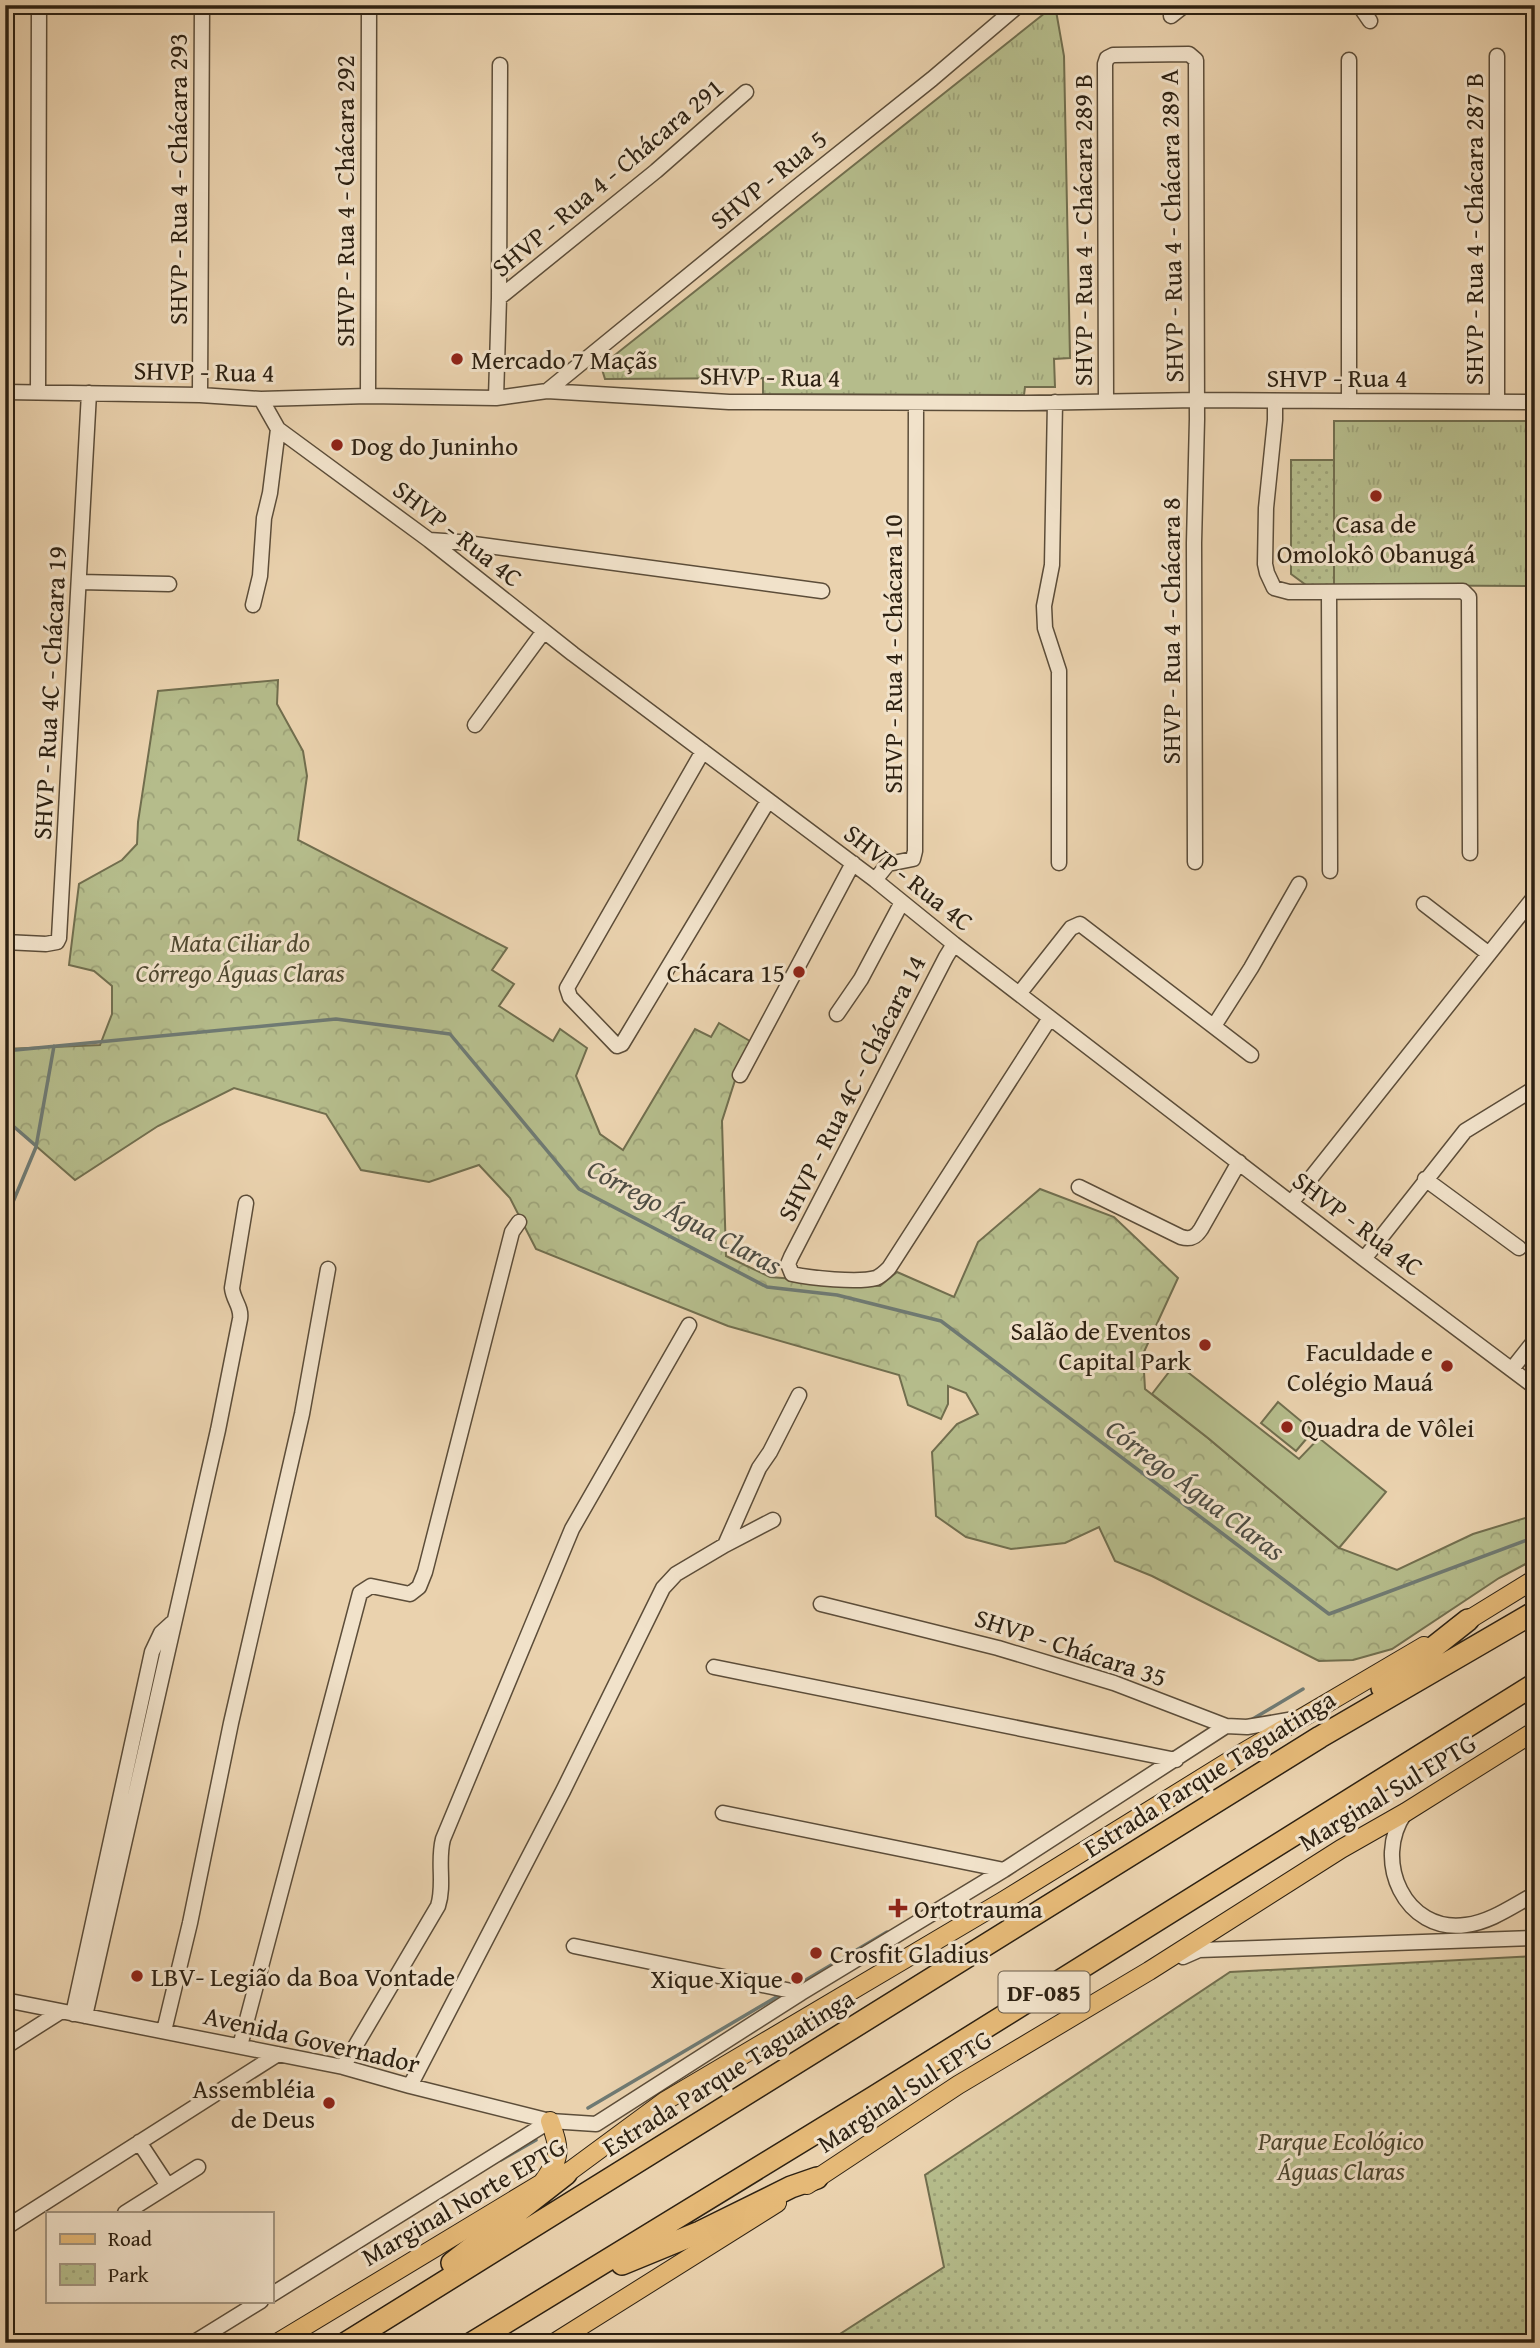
<svg xmlns="http://www.w3.org/2000/svg" width="1540" height="2348" font-family="'Gentium Book Plus',serif">
  <defs>
    <pattern id="grass-tufts" width="24" height="20" patternUnits="userSpaceOnUse" patternTransform="scale(1.75)"><rect width="24" height="20" fill="#b5bc8b"/><path d="M3 7l-1-3M5 7V3M7 7l1-3M15 17l-1-3M17 17v-4M19 17l1-3" fill="none" stroke="#9ca177"/></pattern>
    <pattern id="forest-crowns" width="20" height="18" patternUnits="userSpaceOnUse" patternTransform="scale(1.75)"><rect width="20" height="18" fill="#b5bc8b"/><path d="M2 6a3 3 0 1 1 6 0M12 15a3 3 0 1 1 6 0" fill="none" stroke="#9ca177"/></pattern>
    <pattern id="park-dots" width="8" height="8" patternUnits="userSpaceOnUse" patternTransform="scale(1.75)"><rect width="8" height="8" fill="#b5bc8b"/><path d="M2 2h.1M6 6h.1" fill="none" stroke="#9ca177" stroke-width="1.8" stroke-linecap="round"/></pattern>
  </defs>
  <rect width="100%" height="100%" fill="#ead2ae"/>
  <filter id="stains"><feTurbulence type="fractalNoise" baseFrequency=".00286" numOctaves="4"/><feColorMatrix values="0 0 0 0 .2 0 0 0 0 .09 0 0 0 0 .02 0 0 0 .5 -.17"/></filter>
  <radialGradient id="worn" r=".72"><stop offset=".6" stop-color="#630" stop-opacity="0"/><stop offset="1" stop-color="#630" stop-opacity=".3"/></radialGradient>
  <path fill="url(#grass-tufts)" stroke="#716e4e" stroke-width="2" d="M 1055,5 L 1064,56 L 1070,358 L 1054,359 L 1055,387 L 1025,387 L 1024,395 L 763,394 L 763,378 L 605,379 L 601,366 Z
    M 1334,421 L 1535,421 L 1535,586 L 1334,585 Z"/>
  <path fill="url(#forest-crowns)" stroke="#716e4e" stroke-width="2" d="M 278,680 L 277,704 L 303,751 L 307,776 L 298,840 L 507,948 L 492,970 L 514,984 L 499,1006 L 553,1041 L 560,1029 L 587,1048 L 576,1076 L 600,1134 L 623,1150 L 695,1029 L 711,1037 L 719,1023 L 755,1044 L 738,1071 L 722,1121 L 726,1256 L 770,1277 L 880,1286 L 897,1272 L 954,1297 L 978,1242 L 1040,1189 L 1114,1217 L 1178,1278 L 1143,1354 L 1145,1389 L 1208,1438 L 1339,1548 L 1397,1570 L 1473,1534 L 1535,1515 L 1535,1559 L 1499,1578 L 1392,1649 L 1353,1660 L 1319,1661 L 1152,1576 L 1115,1561 L 1099,1527 L 1065,1543 L 1011,1549 L 966,1537 L 936,1516 L 932,1452 L 957,1424 L 978,1414 L 966,1393 L 948,1386 L 948,1404 L 941,1419 L 908,1405 L 899,1375 L 728,1326 L 536,1249 L 510,1198 L 479,1165 L 429,1182 L 361,1170 L 326,1114 L 234,1088 L 158,1126 L 75,1180 L 5,1119 L 5,1049 L 100,1045 L 112,1014 L 112,986 L 94,971 L 69,965 L 79,884 L 122,860 L 137,844 L 138,822 L 158,691 Z"/>
  <path fill="url(#park-dots)" stroke="#716e4e" stroke-width="2" d="M 1291,460 L 1334,460 L 1334,585 L 1306,585 L 1291,574 Z
    M 1535,1956 L 1535,2343 L 826,2343 L 944,2267 L 925,2175 L 1230,1972 Z"/>
  <path fill="#b5bc8b" stroke="#716e4e" stroke-width="2" d="M 1176,1363 L 1299,1459 L 1319,1438 L 1386,1492 L 1339,1548 L 1208,1438 L 1152,1394 Z
    M 1278,1402 L 1313,1431 L 1296,1451 L 1261,1423 Z"/>
  <g fill="none" stroke-linecap="round" stroke-linejoin="round">
    <path stroke="#6f7a73" stroke-width="3.5" d="M 5,1051 L 336,1019 L 450,1034 L 579,1189 L 767,1287 L 837,1295 L 941,1321 L 1329,1614 L 1535,1537
      M 5,1119 L 35,1145
      M 5,1221 L 36,1147 L 54,1046
      M 1251,1720 L 1303,1689
      M 799,1984 L 887,1932
      M 588,2108 L 778,1996
      M 501,2160 L 536,2140"/>
    <g stroke="#5c4d39" stroke-width="17">
      <path id="minor" d="M 1359,5 L 1370,21
        M 1171,16 L 1185,5
        M 1497,56 L 1497,402
        M 499,298 L 656,171 L 746,92
        M 547,391 L 793,190 L 932,79 L 1019,5
        M 5,392 L 200,395 L 261,399 L 368,396 L 496,398 L 547,391 L 729,402 L 1025,403 L 1197,400 L 1535,402
        M 38,392 L 39,5
        M 200,395 L 202,5
        M 368,396 L 369,5
        M 496,398 L 499,298 L 500,65
        M 261,399 L 278,429 L 429,540 L 573,654 L 875,880 L 954,944 L 1364,1259 L 1535,1387
        M 1275,401 L 1275,420 L 1266,508 L 1265,564 L 1267,573 L 1274,588 L 1289,592 L 1463,591 L 1469,597 L 1470,853
        M 1349,401 L 1349,60
        M 1055,402 L 1052,565 L 1044,606 L 1045,628 L 1059,671 L 1059,863
        M 1106,402 L 1105,64 L 1107,58 L 1113,55 L 1189,54 L 1196,60 L 1197,419 L 1194,543 L 1195,862
        M 429,540 L 459,542 L 822,591
        M 80,582 L 169,584
        M 1329,592 L 1330,871
        M 253,605 L 260,576 L 264,518 L 270,493 L 278,429
        M 475,725 L 544,631
        M 703,751 L 567,988 L 570,997 L 617,1046 L 622,1044 L 768,801
        M 875,880 L 888,864 L 913,859 L 915,851 L 916,403
        M 1424,904 L 1489,954
        M 5,942 L 46,944 L 57,942 L 59,938 L 89,393
        M 954,944 L 946,957 L 791,1257 L 788,1264 L 792,1274 C 810,1278 858,1283 876,1278 C 881,1276 885,1272 889,1268 L 1050,1018
        M 1019,994 L 1071,928 L 1080,924 L 1251,1055
        M 837,1014 L 861,979 L 902,902
        M 1214,1026 L 1251,968 L 1299,884
        M 740,1075 L 853,863
        M 1425,1179 L 1519,1248
        M 1079,1187 L 1181,1237 C 1191,1240 1196,1237 1201,1229 L 1239,1162
        M 1291,1203 L 1535,896
        M 1364,1259 L 1465,1131 L 1535,1088
        M 1512,1369 L 1535,1340
        M 725,1545 L 773,1520
        M 821,1604 L 998,1648 L 1114,1683 L 1226,1726 L 1247,1727 L 1294,1719
        M 714,1667 L 1176,1760
        M 723,1813 L 1004,1870
        M 1405,1813 C 1372,1860 1405,1934 1466,1925 C 1491,1922 1514,1905 1535,1894
        M 574,1946 L 801,1993
        M 1183,1957 L 1199,1950 L 1535,1938
        M 5,2000 L 343,2067 L 410,2086 L 550,2121 L 596,2124 L 801,1993 L 1004,1870 L 1226,1726
        M 73,2014 L 152,1652 L 161,1633 L 172,1623
        M 85,2016 L 218,1430 L 240,1319 C 242,1307 233,1300 232,1288 L 246,1203
        M 164,2031 L 190,1923 L 231,1723 L 302,1414 L 328,1269
        M 240,2046 L 360,1593 L 371,1586 L 410,1594 L 419,1587 L 425,1572 L 512,1232 L 519,1222
        M 5,2047 L 60,2012
        M 343,2067 L 438,1906 C 445,1884 437,1862 443,1839 L 572,1529 L 689,1325
        M 410,2086 L 563,1791 L 663,1588 L 676,1574 L 725,1545 L 759,1468 L 770,1452 L 799,1395
        M 139,2142 L 168,2186
        M 125,2213 L 198,2167
        M 5,2228 L 278,2054
        M 271,2295 L 550,2121
        M 193,2343 L 261,2301"/>
    </g>
    <g stroke="#2d2112" stroke-width="20">
      <path id="major" d="M 1457,1627 L 1535,1579
        M 542,2183 C 561,2157 561,2152 550,2121
        M 807,2185 L 958,2085 L 1149,1971 L 1341,1849 L 1406,1812 L 1535,1731
        M 277,2343 L 542,2183 L 566,2174 L 665,2101 L 1003,1901 L 1244,1752 L 1424,1646
        M 554,2343 L 777,2203"/>
    </g>
    <g stroke="#2d2112" stroke-width="24">
      <path id="highway" d="M 1382,1688 L 1468,1620
        M 452,2263 L 566,2174
        M 622,2264 L 700,2232 L 791,2187 L 817,2178
        M 346,2343 L 1320,1737 L 1535,1612
        M 472,2343 L 874,2097 L 1535,1684"/>
    </g>
    <use href="#minor" stroke="#f1e2ca" stroke-width="14"/>
    <use href="#major" stroke="#e5b977" stroke-width="18"/>
    <use href="#highway" stroke="#e5b977" stroke-width="21"/>
  </g>
  <g fill="#8f2418" stroke="#f1e2ca" stroke-width="2.5">
    <circle cx="457" cy="359" r="7"/>
    <circle cx="337" cy="445" r="7"/>
    <circle cx="1376" cy="496" r="7"/>
    <circle cx="799" cy="972" r="7"/>
    <circle cx="1205" cy="1345" r="7"/>
    <circle cx="1447" cy="1366" r="7"/>
    <circle cx="1287" cy="1427" r="7"/>
    <path d="M894.5 1897.5h7v7h7v7h-7v7h-7v-7h-7v-7h7z"/>
    <circle cx="816" cy="1953" r="7"/>
    <circle cx="137" cy="1976" r="7"/>
    <circle cx="797" cy="1978" r="7"/>
    <circle cx="329" cy="2103" r="7"/>
  </g>
  <g text-anchor="middle" dominant-baseline="central" stroke-width="6" stroke-linejoin="round" paint-order="stroke">
    <rect fill="#f1e2ca" stroke="#685b49" stroke-width="2" x="998.5" y="1971.5" width="91" height="41" rx="5"/>
    <g font-size="24" font-weight="bold" fill="#2d2112">
      <text x="1044" y="1992">DF-085</text>
    </g>
    <g font-size="26" fill="#2d2112" stroke="#f1e2ca">
      <text transform="translate(607 177) rotate(-40)">SHVP - Rua 4 - Chácara 291</text>
      <text transform="translate(177 179) rotate(-90)">SHVP - Rua 4 - Chácara 293</text>
      <text transform="translate(768 179) rotate(-39)">SHVP - Rua 5</text>
      <text transform="translate(344 201) rotate(-90)">SHVP - Rua 4 - Chácara 292</text>
      <text transform="translate(1171 226) rotate(-91)">SHVP - Rua 4 - Chácara 289 A</text>
      <text transform="translate(1473 229) rotate(-90)">SHVP - Rua 4 - Chácara 287 B</text>
      <text transform="translate(1082 230) rotate(-90)">SHVP - Rua 4 - Chácara 289 B</text>
      <text transform="translate(204 371) rotate(1)">SHVP - Rua 4</text>
      <text transform="translate(770 376) rotate(1)">SHVP - Rua 4</text>
      <text x="1337" y="377">SHVP - Rua 4</text>
      <text transform="translate(458 533) rotate(38)">SHVP - Rua 4C</text>
      <text transform="translate(1170 631) rotate(-90)">SHVP - Rua 4 - Chácara 8</text>
      <text transform="translate(892 654) rotate(-90)">SHVP - Rua 4 - Chácara 10</text>
      <text transform="translate(49 693) rotate(-87)">SHVP - Rua 4C - Chácara 19</text>
      <text transform="translate(909 877) rotate(38)">SHVP - Rua 4C</text>
      <text transform="translate(851 1088) rotate(-63)">SHVP - Rua 4C - Chácara 14</text>
      <text transform="translate(1358 1223) rotate(37)">SHVP - Rua 4C</text>
      <text transform="translate(1071 1647) rotate(18)">SHVP - Chácara 35</text>
      <text transform="translate(1209 1773) rotate(-32)">Estrada Parque Taguatinga</text>
      <text transform="translate(1387 1792) rotate(-31)">Marginal Sul EPTG</text>
      <text transform="translate(312 2039) rotate(13)">Avenida Governador</text>
      <text transform="translate(728 2072) rotate(-32)">Estrada Parque Taguatinga</text>
      <text transform="translate(904 2091) rotate(-33)">Marginal Sul EPTG</text>
      <text transform="translate(463 2201) rotate(-30)">Marginal Norte EPTG</text>
    </g>
    <g font-size="26" fill="#2d2112" stroke="#f1e2ca" text-anchor="start">
      <text x="471" y="359">Mercado 7 Maçãs</text>
      <text x="351" y="445">Dog do Juninho</text>
      <text x="1376" y="523" text-anchor="middle">Casa de<tspan x="1376" dy="30">Omolokô Obanugá</tspan></text>
      <text x="785" y="972" text-anchor="end">Chácara 15</text>
      <text x="1191" y="1330" text-anchor="end">Salão de Eventos<tspan x="1191" dy="30">Capital Park</tspan></text>
      <text x="1433" y="1351" text-anchor="end">Faculdade e<tspan x="1433" dy="30">Colégio Mauá</tspan></text>
      <text x="1301" y="1427">Quadra de Vôlei</text>
      <text x="914" y="1908">Ortotrauma</text>
      <text x="830" y="1953">Crosfit Gladius</text>
      <text x="151" y="1976">LBV- Legião da Boa Vontade</text>
      <text x="783" y="1978" text-anchor="end">Xique Xique</text>
      <text x="315" y="2088" text-anchor="end">Assembléia<tspan x="315" dy="30">de Deus</tspan></text>
    </g>
    <g font-size="26" font-style="italic" fill="#4f4830" stroke="#f1e2ca">
      <text x="240" y="942">Mata Ciliar do<tspan x="240" dy="30">Córrego Águas Claras</tspan></text>
      <text x="1341" y="2140">Parque Ecológico<tspan x="1341" dy="30">Águas Claras</tspan></text>
    </g>
    <g font-size="28" font-style="italic" fill="#4e4d43" stroke="#f1e2ca">
      <text transform="translate(685 1216) rotate(28)">Córrego Água Claras</text>
      <text transform="translate(1196 1489) rotate(37)">Córrego Água Claras</text>
    </g>
  </g>
  <rect width="1540" height="2348" fill="none" stroke="#ead2ae" stroke-width="28"/>
  <rect x="7" y="7" width="1526" height="2334" fill="none" stroke="#2d2112" stroke-width="3.5"/>
  <rect x="14" y="14" width="1512" height="2320" fill="none" stroke="#2d2112" stroke-width="2"/>
  <rect x="46" y="2212" width="228" height="91" fill="#f1e2ca" stroke="#a39580" stroke-width="2"/>
  <rect x="60" y="2234" width="35" height="10" fill="#e5b977" stroke="#a39580" stroke-width="2"/>
  <text x="108" y="2246" font-size="21" fill="#2d2112">Road</text>
  <rect x="60" y="2264" width="35" height="21" fill="url(#park-dots)" stroke="#a39580" stroke-width="2"/>
  <text x="108" y="2282" font-size="21" fill="#2d2112">Park</text>
  <rect width="100%" height="100%" filter="url(#stains)"/>
  <rect width="100%" height="100%" fill="url(#worn)"/>
</svg>
